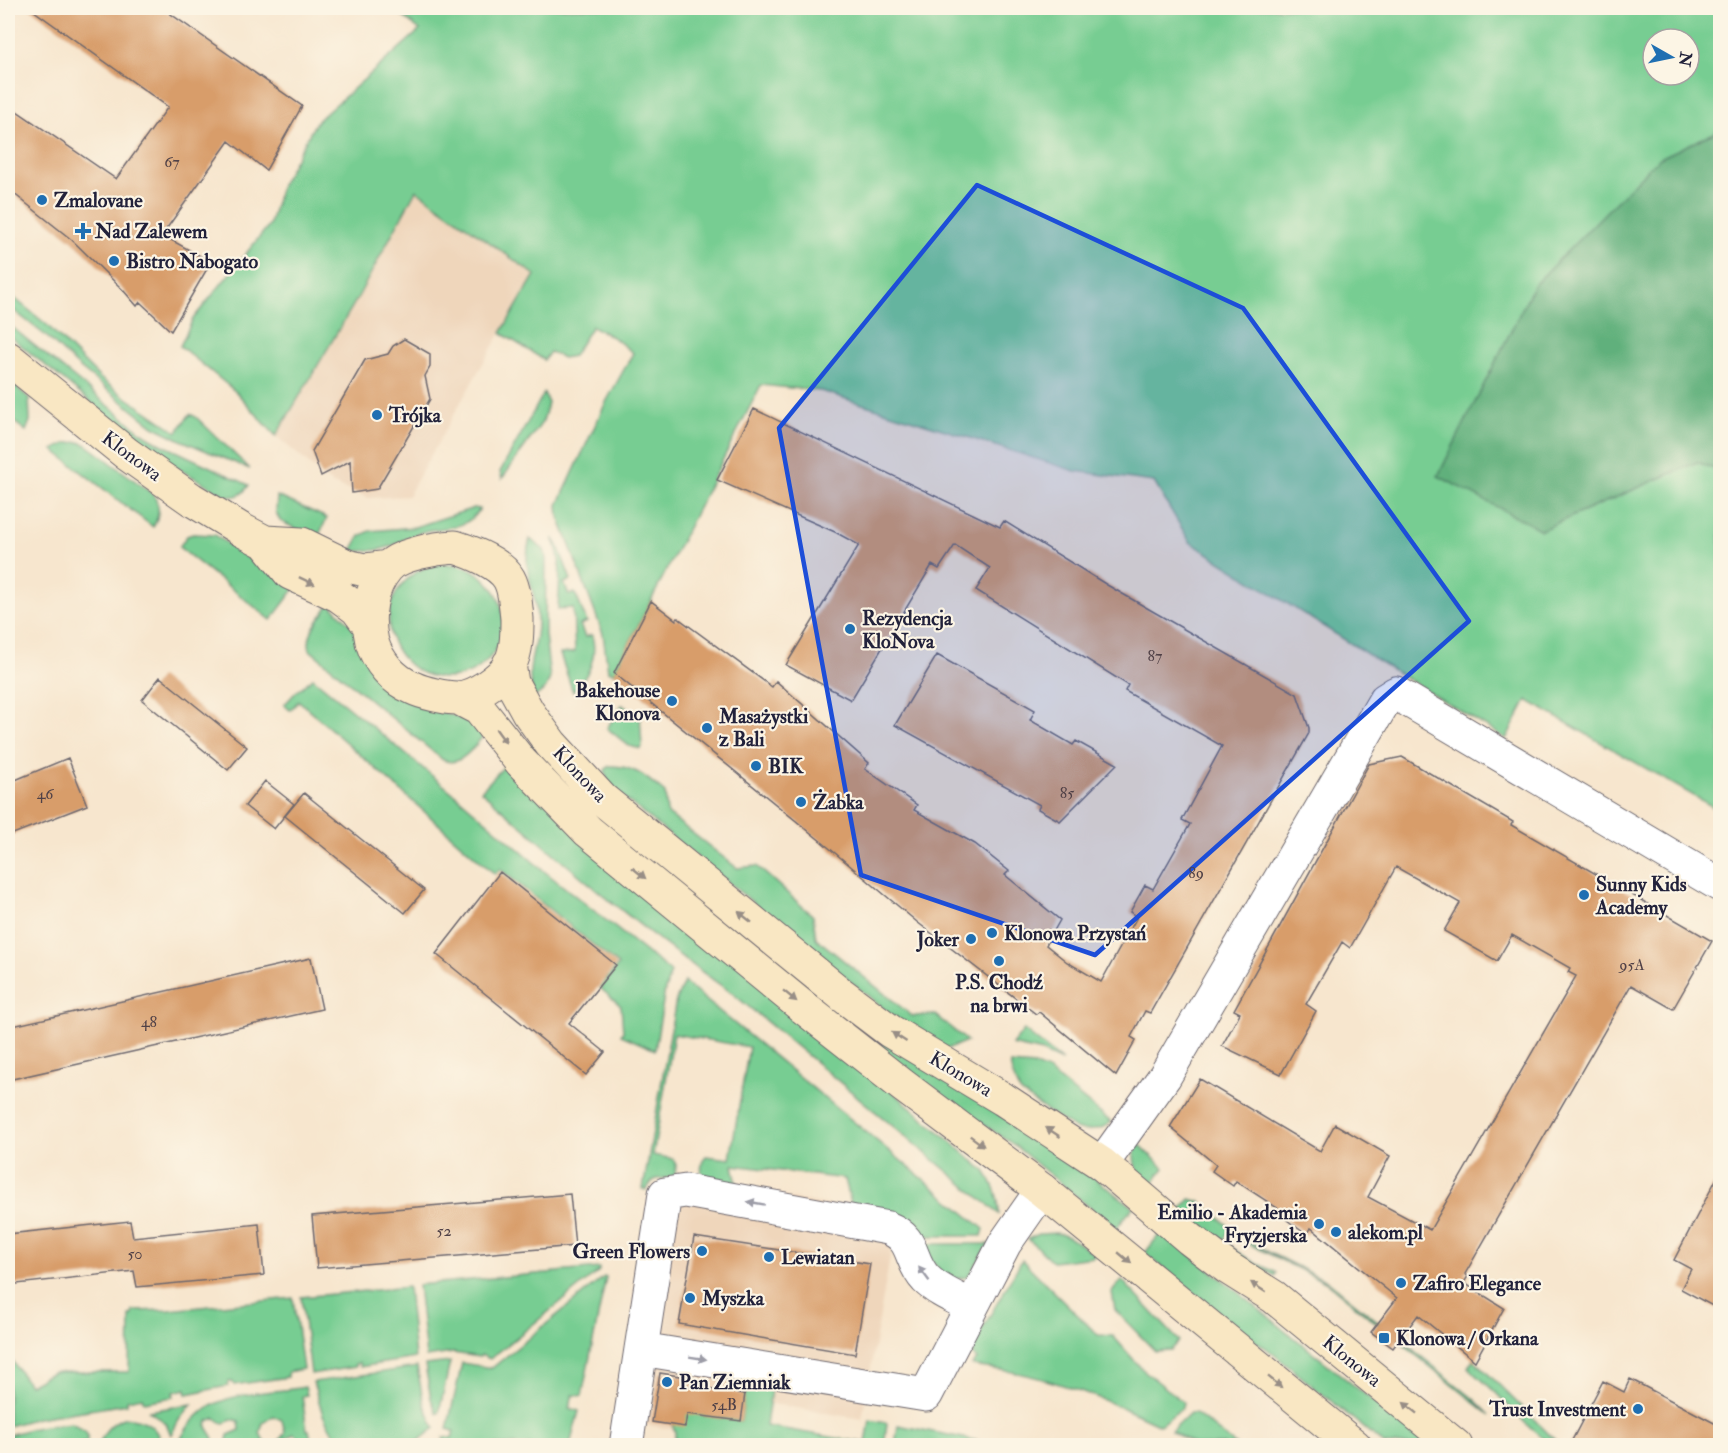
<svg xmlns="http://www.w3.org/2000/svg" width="1728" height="1453" font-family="'IM FELL Double Pica',serif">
  <rect width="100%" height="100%" fill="#fcf5e5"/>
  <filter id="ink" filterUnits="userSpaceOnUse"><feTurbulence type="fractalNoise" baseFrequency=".0167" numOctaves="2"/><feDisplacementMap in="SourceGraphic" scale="12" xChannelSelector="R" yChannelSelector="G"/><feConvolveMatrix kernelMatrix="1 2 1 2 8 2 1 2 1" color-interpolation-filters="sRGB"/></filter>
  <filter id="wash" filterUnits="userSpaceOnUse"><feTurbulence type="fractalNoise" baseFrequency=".008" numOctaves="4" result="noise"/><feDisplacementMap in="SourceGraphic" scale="24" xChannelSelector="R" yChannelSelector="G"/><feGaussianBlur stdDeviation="1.35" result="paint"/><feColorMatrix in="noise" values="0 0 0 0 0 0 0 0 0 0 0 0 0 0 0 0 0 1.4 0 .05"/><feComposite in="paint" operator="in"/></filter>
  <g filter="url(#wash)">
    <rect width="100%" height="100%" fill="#f7e6ce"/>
    <path fill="#efd6bb" d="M 416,189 L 535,275 L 479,370 L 408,496 L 369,498 L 333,484 L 276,436 L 357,299 Z
      M 677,1180 L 897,1216 L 862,1419 L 767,1403 L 759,1444 L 635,1423 Z"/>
    <path fill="#77cd92" stroke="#4c7866" stroke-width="1.5" fill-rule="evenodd" d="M 392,8 L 1720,8 L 1720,130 L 1658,159 L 1541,530 L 1697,462 L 1720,471 L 1720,811 L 1527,700 L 1506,739 L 1380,662 L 1190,542 L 1154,482 L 1075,471 L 821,391 L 761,385 L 614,673 L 608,671 L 603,634 L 559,517 L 558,505 L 605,404 L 633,353 L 614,338 L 592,326 L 573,356 L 563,358 L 550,352 L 544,360 L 501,333 L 535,275 L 416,190 L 357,299 L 276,436 L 236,392 L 180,346 L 193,319 L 270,224 L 281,185 L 316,122 L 420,30 ZM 1653,39 L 1689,39 L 1689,75 L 1653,75 Z
      M 8,293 L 46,324 L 100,378 L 121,394 L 177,432 L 190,414 L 196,417 L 250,469 L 183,441 L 153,426 L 80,368 L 46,336 L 8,306 Z
      M 8,324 L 141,432 L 161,444 L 249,485 C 243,494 238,498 226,496 L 167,462 L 139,440 L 136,435 L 125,430 L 8,335 Z
      M 8,380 L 29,398 L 30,421 L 26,431 L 8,417 Z
      M 544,393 L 548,403 L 543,421 L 502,479 L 500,472 Z
      M 79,442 L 87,445 L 154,495 C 160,508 160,515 153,527 L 53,450 L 67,443 Z
      M 277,496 L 327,518 L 317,539 L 280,521 L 276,512 Z
      M 474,508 L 480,509 C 465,532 443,526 422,532 C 411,535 402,541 392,546 C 379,551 366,551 352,551 L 360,536 L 370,531 L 415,527 Z
      M 193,534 L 215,535 L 261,567 L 296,587 L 271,620 L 179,547 L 187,536 Z
      M 553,538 L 558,545 L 571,580 L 564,583 L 569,595 L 575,593 L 587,622 L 580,625 L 585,637 L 592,635 C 598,658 589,675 573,692 L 560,654 L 575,652 L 573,608 L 558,609 C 559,585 563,560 553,538 Z
      M 530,539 L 544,550 L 546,557 L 545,635 L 550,678 L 546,688 L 535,697 C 523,670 536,652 537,625 C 539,594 520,571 530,539 Z
      M389 621a57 57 0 1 1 114 0a57 57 0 1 1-114 0Z
      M 330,604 L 437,711 C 456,715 470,720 485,734 C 474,746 461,768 443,760 L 310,650 C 305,632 321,618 330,604 Z
      M 313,678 L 458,797 L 544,871 L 671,972 L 665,990 L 655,1050 L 621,1035 L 623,1032 L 621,1006 L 600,988 L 618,965 L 500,869 L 495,874 L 299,701 L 290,710 L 284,705 L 296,692 Z
      M 622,705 L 640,715 L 642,747 L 641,749 L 629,746 L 607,728 Z
      M 537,742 L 1026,1126 L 1133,1207 L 1116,1229 L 1014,1145 L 892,1062 L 602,829 L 525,750 Z
      M 508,762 L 985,1171 C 994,1185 999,1197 999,1214 L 732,993 C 643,932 562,861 481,791 Z
      M 609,766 C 634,765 647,778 665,793 L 667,813 L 737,868 L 757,866 L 813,916 L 816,938 L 912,1016 L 935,1015 L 967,1041 L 945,1050 L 894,1017 L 618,793 L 607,781 L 605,770 Z
      M 684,982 L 984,1229 L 982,1236 L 915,1236 L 852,1207 L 845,1179 L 733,1165 L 738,1190 L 703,1180 C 701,1173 700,1162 706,1156 L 730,1159 L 749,1047 L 674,1034 L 653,1155 L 673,1159 L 676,1165 L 675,1175 C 663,1183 654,1172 647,1190 L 643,1189 L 676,1000 Z
      M 1024,1030 L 1062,1061 L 1042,1052 L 1012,1045 Z
      M 1010,1064 L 1035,1066 L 1048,1071 L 1111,1122 C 1103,1129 1090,1132 1079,1130 C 1073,1129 1024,1096 1020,1091 C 1014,1083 1012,1073 1010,1064 Z
      M 1137,1142 L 1164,1168 L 1148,1189 C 1137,1173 1130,1162 1137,1142 Z
      M 1190,1199 L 1200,1202 L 1231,1228 L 1223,1241 L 1250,1260 L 1276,1273 L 1275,1276 L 1240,1258 L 1178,1213 Z
      M 1162,1231 L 1189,1253 L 1428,1445 L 1385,1445 L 1266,1348 L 1250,1338 L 1145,1253 Z
      M 1057,1233 L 1069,1237 L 1095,1254 L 1094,1257 L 1053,1262 L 1028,1239 L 1039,1234 Z
      M 1245,1238 L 1270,1253 L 1329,1282 L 1474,1399 L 1490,1415 L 1327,1283 L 1251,1245 L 1243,1240 Z
      M 918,1244 L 989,1244 L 968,1277 L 947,1280 Z
      M 1022,1260 L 1098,1335 L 1113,1336 L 1141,1368 L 1183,1402 L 1182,1408 L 1160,1425 C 1101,1397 1043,1373 977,1367 L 972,1365 L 977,1359 L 972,1354 L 973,1345 Z
      M 599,1268 L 599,1271 L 490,1359 L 481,1355 L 480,1357 L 453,1353 L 426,1357 L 418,1285 Z
      M 604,1277 L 606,1277 L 582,1396 L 573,1395 L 569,1408 L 579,1411 L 570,1445 L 442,1445 L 444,1437 L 452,1438 L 454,1431 L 447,1429 L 462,1363 L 492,1368 Z
      M 1122,1280 L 1179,1341 L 1170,1350 L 1155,1351 L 1115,1310 L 1112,1292 Z
      M 408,1287 L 415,1358 L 360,1367 L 359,1363 L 355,1364 L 355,1367 L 311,1374 L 301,1297 Z
      M 293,1298 L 303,1369 L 288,1372 L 288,1377 L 234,1385 L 233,1382 L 228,1382 L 228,1386 L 187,1394 L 186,1389 L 173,1392 L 174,1397 L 144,1402 L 142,1397 L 127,1400 L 127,1404 L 37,1418 L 8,1426 L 8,1355 L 29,1385 L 53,1372 L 129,1372 L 130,1316 L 133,1315 L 133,1311 L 169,1310 Z
      M 1473,1359 L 1560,1445 L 1551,1445 L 1531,1429 L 1496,1393 L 1468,1367 Z
      M 450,1362 L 439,1413 L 437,1413 L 431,1399 L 425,1365 Z
      M 417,1367 L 424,1405 L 435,1428 L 413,1445 L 405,1443 L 403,1446 L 340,1445 L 323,1415 L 313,1382 Z
      M 772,1382 L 766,1426 L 866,1443 L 870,1420 L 887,1423 L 884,1446 L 675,1445 L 675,1432 L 672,1425 L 688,1407 L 699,1415 L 741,1421 L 746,1383 Z
      M 305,1387 L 307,1395 L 302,1396 L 307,1430 L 309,1430 L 312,1445 L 298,1445 L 298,1438 L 294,1434 L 286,1438 L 285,1445 L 226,1445 L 228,1435 L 240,1430 L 239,1421 L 231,1419 L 224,1424 L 215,1418 L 208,1421 L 207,1427 L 214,1438 L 212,1445 L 178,1445 C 202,1388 253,1396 305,1387 ZM 273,1416 L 282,1420 L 285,1432 L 278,1443 L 273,1445 L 265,1443 L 260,1433 L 263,1423 Z
      M 192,1404 L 179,1420 L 171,1435 L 166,1423 L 149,1411 Z
      M 1190,1413 L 1195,1413 L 1236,1445 L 1195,1445 L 1171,1431 Z
      M 123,1418 C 142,1417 158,1425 161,1445 L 99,1445 C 104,1431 110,1424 123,1418 Z
      M 72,1423 L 85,1431 L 88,1436 L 87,1443 L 82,1443 L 82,1446 L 8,1445 L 8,1435 L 38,1427 Z
      M 898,1425 L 999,1445 L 895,1445 Z"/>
    <path fill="#61b07c" stroke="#42695c" stroke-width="1.5" d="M 1720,130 L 1720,471 L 1697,462 L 1541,530 L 1438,476 L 1534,285 L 1658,159 Z"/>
    <g id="blocks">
      <path fill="#d89d6a" d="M 30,8 L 162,8 L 302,106 L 266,170 L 229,141 L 162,235 L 211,262 L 171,331 L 140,302 L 137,306 L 123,290 L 72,240 L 8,189 L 8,105 L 116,179 L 168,107 Z
        M 404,339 L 430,354 L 430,367 L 425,376 L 430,399 L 377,489 L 352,493 L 350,461 L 321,476 L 312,451 L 365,360 L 388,354 L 393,346 Z
        M 754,409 L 1000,527 L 1004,521 L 1107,585 L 1297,694 L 1309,728 L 1309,733 L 1150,1013 L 1145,1011 L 1131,1037 L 1136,1040 L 1116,1076 L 1039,1012 L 1036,1014 L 917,922 L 822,842 L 614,673 L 651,601 L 676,620 L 678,618 L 772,687 L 776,681 L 869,763 L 865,769 L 917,805 L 914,810 L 975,844 L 1009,871 L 1005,875 L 1060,920 L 1046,945 L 1067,962 L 1101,982 L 1137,917 L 1130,912 L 1145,885 L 1153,889 L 1190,824 L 1182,820 L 1222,746 L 1125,691 L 1128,685 L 976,590 L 990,568 L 955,545 L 939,569 L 932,565 L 851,700 L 786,665 L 859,545 L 835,532 L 717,480 Z
        M 937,655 L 1035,710 L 1030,720 L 1073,745 L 1076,741 L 1117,764 L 1060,821 L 1038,809 L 1040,805 L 895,725 Z
        M 160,677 L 247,747 L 228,770 L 142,700 Z
        M 1402,757 L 1513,822 L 1511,825 L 1712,941 L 1673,1009 L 1631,985 L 1465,1274 L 1468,1276 L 1464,1283 L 1504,1308 L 1475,1361 L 1418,1315 L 1393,1348 L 1371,1332 L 1397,1298 L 1311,1228 L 1307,1235 L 1283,1217 L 1285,1213 L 1236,1181 L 1233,1186 L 1212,1171 L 1216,1165 L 1170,1127 L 1200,1079 L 1320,1151 L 1335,1124 L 1390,1156 L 1368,1197 L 1430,1230 L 1576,976 L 1568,972 L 1570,968 L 1512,935 L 1497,961 L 1444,931 L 1460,903 L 1396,867 L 1350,948 L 1342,942 L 1306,1004 L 1316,1011 L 1281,1074 L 1222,1046 L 1240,1013 L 1234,1010 L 1369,764 Z
        M 68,758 L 87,805 L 8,836 L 8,783 Z
        M 265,781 L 294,804 L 274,829 L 245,806 Z
        M 304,793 L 424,890 L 405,913 L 285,816 Z
        M 500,872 L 616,965 L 569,1023 L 605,1052 L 586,1075 L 436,954 Z
        M 311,958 L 322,1009 L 8,1080 L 8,1027 Z
        M 1720,1172 L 1720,1310 L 1681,1289 L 1691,1269 L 1674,1260 Z
        M 570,1194 L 575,1246 L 317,1268 L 312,1216 Z
        M 130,1221 L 133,1237 L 259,1224 L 264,1275 L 137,1287 L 134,1271 L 8,1285 L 8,1234 Z
        M 694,1237 L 870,1264 L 855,1354 L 679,1324 Z
        M 660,1373 L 692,1378 L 691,1387 L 745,1394 L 741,1421 L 687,1414 L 685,1427 L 652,1422 Z
        M 1630,1379 L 1720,1426 L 1720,1446 L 1569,1446 L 1603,1381 L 1624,1392 Z"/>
    </g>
  </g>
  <g filter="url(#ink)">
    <use href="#blocks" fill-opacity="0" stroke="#6d676e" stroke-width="1.5"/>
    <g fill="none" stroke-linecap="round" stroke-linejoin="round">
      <g stroke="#6d676e" stroke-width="35">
        <path id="street" d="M 1102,1164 L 1165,1076 L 1385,700 L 1396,693 L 1720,885
          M 641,1349 L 926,1395 L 1005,1243 L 1042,1190
          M 626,1446 L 665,1194 L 686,1191 L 888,1228 C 916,1239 908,1260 926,1279 C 938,1291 956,1298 971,1306"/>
      </g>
      <g stroke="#6d676e" stroke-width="35">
        <path id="secondary" d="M 8,358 L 127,454 L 191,499 L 242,530 L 265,542 L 302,544 L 347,566 L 365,570 L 387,567
          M 265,542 L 290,573 L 338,595 L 357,609 L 369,625
          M 455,547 C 471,552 500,563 509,579 C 515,590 516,608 517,619 C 517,634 517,650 510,664 C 501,679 475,697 457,698 C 446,698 423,693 413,688 C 393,680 378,662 372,642 C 366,617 370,588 387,568 C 399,554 437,548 455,547 Z
          M 509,664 L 512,683 L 528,712 L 551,744 L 602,799 L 841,994 L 890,1031 L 1003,1099 L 1102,1164 L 1190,1239 L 1228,1268 L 1274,1297 L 1456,1446
          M 458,698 L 479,709 L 521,762 L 588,831 L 804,1008 L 902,1085 L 1042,1190 L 1355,1446"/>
      </g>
      <use href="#street" stroke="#fff" stroke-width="33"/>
      <use href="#secondary" stroke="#f9e7c3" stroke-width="33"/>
    </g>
    <defs><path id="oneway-solid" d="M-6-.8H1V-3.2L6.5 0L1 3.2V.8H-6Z" transform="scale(1.5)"/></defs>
    <g fill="#988e86">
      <use href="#oneway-solid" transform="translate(307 581) rotate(25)"/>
      <use href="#oneway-solid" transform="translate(501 736) rotate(54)"/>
      <use href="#oneway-solid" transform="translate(639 873) rotate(39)"/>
      <use href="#oneway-solid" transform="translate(745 917) rotate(-141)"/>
      <use href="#oneway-solid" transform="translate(790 996) rotate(39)"/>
      <use href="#oneway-solid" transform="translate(899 1037) rotate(-147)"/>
      <use href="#oneway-solid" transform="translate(1053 1132) rotate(-147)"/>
      <use href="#oneway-solid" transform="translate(977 1141) rotate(37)"/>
      <use href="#oneway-solid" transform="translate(1125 1258) rotate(40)"/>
      <use href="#oneway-solid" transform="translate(1258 1287) rotate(-147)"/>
      <use href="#oneway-solid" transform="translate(1275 1382) rotate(39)"/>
      <use href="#oneway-solid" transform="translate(1410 1408) rotate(-141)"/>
    </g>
    <g fill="#9c9ca7">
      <use href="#oneway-solid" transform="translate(756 1203) rotate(-170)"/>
      <use href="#oneway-solid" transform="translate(924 1274) rotate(-127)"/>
      <use href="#oneway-solid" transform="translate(698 1358) rotate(9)"/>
    </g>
  </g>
  <path fill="#1d4ed8" fill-opacity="0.2" stroke="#1d4ed8" stroke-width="4.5" stroke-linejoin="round" d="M 977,185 L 1243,308 L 1469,621 L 1095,955 L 861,875 L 779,428 Z"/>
  <g fill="#1f6fb2" stroke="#fcf5e5" stroke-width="2">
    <circle cx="42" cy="200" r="6"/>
    <path d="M80 222h6v6h6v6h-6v6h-6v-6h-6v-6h6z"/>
    <circle cx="114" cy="261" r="6"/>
    <circle cx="377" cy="415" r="6"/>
    <circle cx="850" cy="629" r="6"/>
    <circle cx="672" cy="701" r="6"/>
    <circle cx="707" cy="728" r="6"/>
    <circle cx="756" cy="766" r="6"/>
    <circle cx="801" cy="802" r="6"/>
    <circle cx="1584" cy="895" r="6"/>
    <circle cx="992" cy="933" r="6"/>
    <circle cx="971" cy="939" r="6"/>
    <circle cx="999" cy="961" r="6"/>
    <circle cx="1319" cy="1224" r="6"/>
    <circle cx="1336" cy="1232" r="6"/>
    <circle cx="702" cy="1251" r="6"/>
    <circle cx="769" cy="1257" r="6"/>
    <circle cx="1401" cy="1283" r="6"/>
    <circle cx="690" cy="1298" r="6"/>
    <rect x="1378" y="1332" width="12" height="12" rx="3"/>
    <circle cx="667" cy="1382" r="6"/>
    <circle cx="1638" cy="1409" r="6"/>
  </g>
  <g text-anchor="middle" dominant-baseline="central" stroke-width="4.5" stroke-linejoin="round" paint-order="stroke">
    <g font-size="16" fill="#504147">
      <text x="172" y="162">67</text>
      <text x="1155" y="656">87</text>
      <text x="1067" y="793">85</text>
      <text x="45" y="794">46</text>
      <text x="1196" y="873">89</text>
      <text x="1632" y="965">95A</text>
      <text x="149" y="1022">48</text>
      <text x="444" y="1231">52</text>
      <text x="135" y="1254">50</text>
      <text x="724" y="1405">54B</text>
    </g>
    <g font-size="20" font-weight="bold" fill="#22223b" stroke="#fcf5e5" text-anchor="start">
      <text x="54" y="200">Zmalovane</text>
      <text x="95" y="231">Nad Zalewem</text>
      <text x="126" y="261">Bistro Nabogato</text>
      <text x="389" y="415">Trójka</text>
      <text x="862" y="618">Rezydencja<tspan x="862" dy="23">KloNova</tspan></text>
      <text x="660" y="690" text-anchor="end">Bakehouse<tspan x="660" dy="23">Klonova</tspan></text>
      <text x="719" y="716">Masażystki<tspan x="719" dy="23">z Bali</tspan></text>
      <text x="768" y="766">BIK</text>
      <text x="813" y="802">Żabka</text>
      <text x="1596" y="884">Sunny Kids<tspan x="1596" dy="23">Academy</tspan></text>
      <text x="1004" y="933">Klonowa Przystań</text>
      <text x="959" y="939" text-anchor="end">Joker</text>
      <text x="999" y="982" text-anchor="middle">P.S. Chodź<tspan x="999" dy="23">na brwi</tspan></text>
      <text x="1307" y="1212" text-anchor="end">Emilio - Akademia<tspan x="1307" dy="23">Fryzjerska</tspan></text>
      <text x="1348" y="1232">alekom.pl</text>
      <text x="690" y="1251" text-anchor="end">Green Flowers</text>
      <text x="781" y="1257">Lewiatan</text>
      <text x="1413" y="1283">Zafiro Elegance</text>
      <text x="702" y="1298">Myszka</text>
      <text x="1396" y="1338">Klonowa / Orkana</text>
      <text x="679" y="1382">Pan Ziemniak</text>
      <text x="1626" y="1409" text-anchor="end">Trust Investment</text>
    </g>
    <g font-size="20" fill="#22223b" stroke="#fcf5e5">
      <text transform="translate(132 456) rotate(37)">Klonowa</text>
      <text transform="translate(580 774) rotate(47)">Klonowa</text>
      <text transform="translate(961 1074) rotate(31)">Klonowa</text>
      <text transform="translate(1352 1361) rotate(39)">Klonowa</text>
    </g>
  </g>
  <rect width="1728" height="1453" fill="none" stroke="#fcf5e5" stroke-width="30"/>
  <g transform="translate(1671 57) rotate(99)"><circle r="28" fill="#fcf5e5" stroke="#a5a1a1" stroke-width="1.5"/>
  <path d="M0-4.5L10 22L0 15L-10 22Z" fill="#1f6fb2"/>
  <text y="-9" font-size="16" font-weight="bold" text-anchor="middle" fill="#22223b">N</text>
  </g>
</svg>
